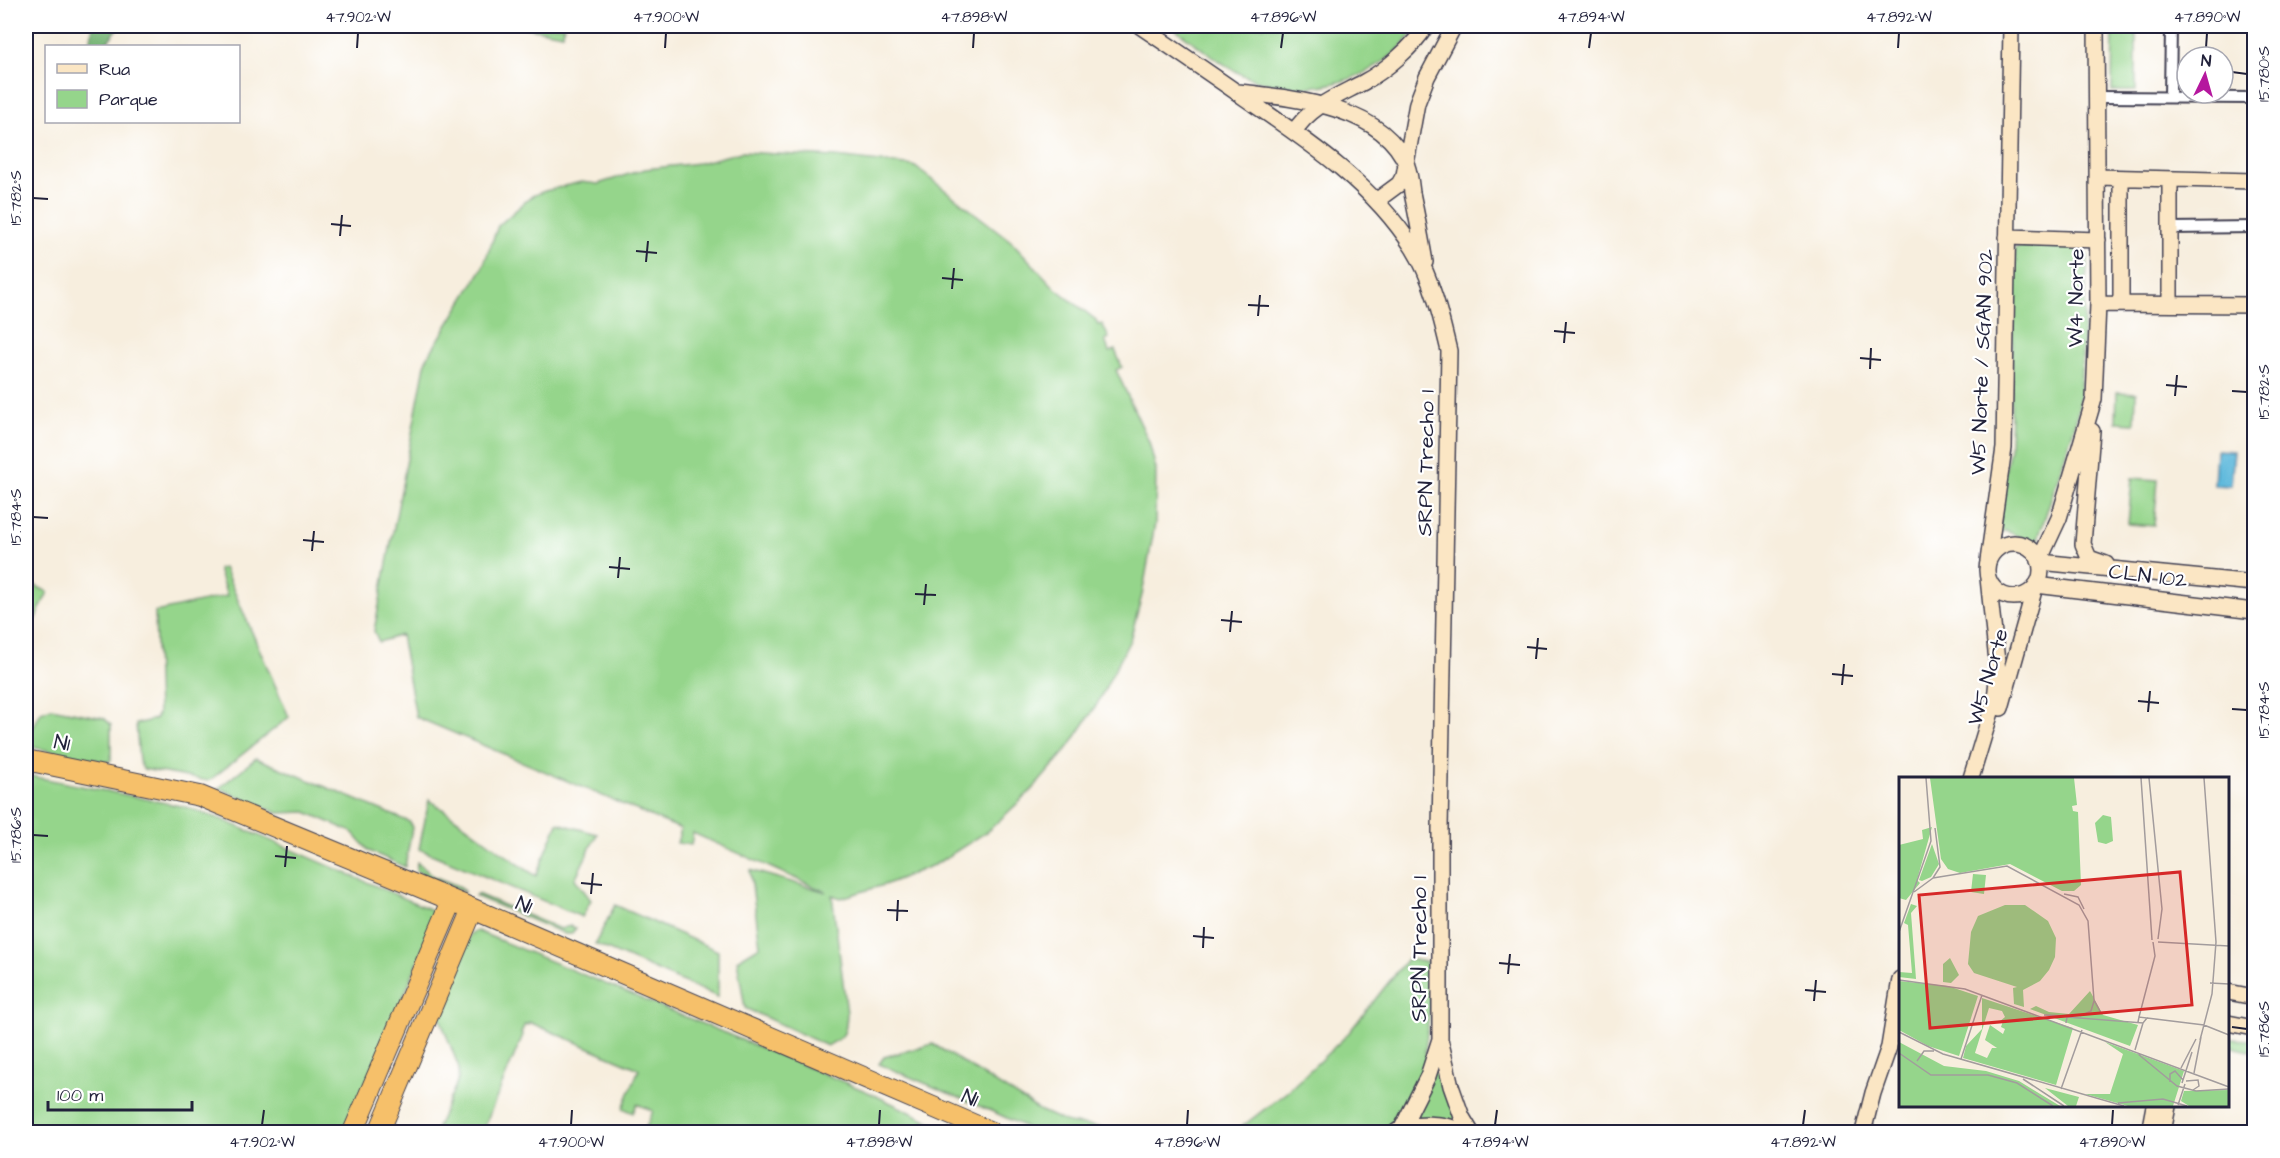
<svg xmlns="http://www.w3.org/2000/svg" width="2280" height="1158" font-family="'Architects Daughter',sans-serif">
  <rect width="100%" height="100%" fill="#fff"/>
  <filter id="ink" filterUnits="userSpaceOnUse"><feTurbulence type="fractalNoise" baseFrequency=".0167" numOctaves="2"/><feDisplacementMap in="SourceGraphic" scale="12" xChannelSelector="R" yChannelSelector="G"/><feConvolveMatrix kernelMatrix="1 2 1 2 8 2 1 2 1" color-interpolation-filters="sRGB"/></filter>
  <filter id="wash" filterUnits="userSpaceOnUse"><feTurbulence type="fractalNoise" baseFrequency=".008" numOctaves="4" result="noise"/><feDisplacementMap in="SourceGraphic" scale="24" xChannelSelector="R" yChannelSelector="G"/><feGaussianBlur stdDeviation="1.35" result="paint"/><feColorMatrix in="noise" values="0 0 0 0 0 0 0 0 0 0 0 0 0 0 0 0 0 1.4 0 .05"/><feComposite in="paint" operator="in"/></filter>
  <g filter="url(#wash)">
    <rect width="100%" height="100%" fill="#f7eede"/>
    <path fill="#95d58b" stroke="#5c7c63" stroke-width="1.5" d="M 518,26 L 564,26 L 563,34 Z
      M 1171,26 L 1418,26 C 1382,83 1302,102 1243,75 C 1221,65 1191,40 1171,26 Z
      M 2113,26 L 2136,26 L 2136,91 L 2112,91 Z
      M 741,152 L 836,157 L 914,166 L 1012,242 L 1055,288 L 1096,320 L 1098,325 L 1102,324 L 1109,338 L 1105,340 L 1109,352 L 1115,350 L 1122,367 L 1116,370 L 1149,442 L 1156,469 L 1155,524 L 1142,595 L 1130,640 L 1096,706 L 1069,747 L 1033,789 L 988,831 L 936,864 L 887,884 L 841,898 L 832,895 L 847,1013 C 846,1034 846,1036 827,1046 L 745,1008 L 737,960 L 760,946 L 750,870 L 826,892 L 693,833 L 691,845 L 677,843 L 681,829 L 416,717 L 401,635 L 379,642 L 374,631 L 426,360 L 482,269 L 498,226 L 532,196 L 545,191 L 581,182 L 598,184 L 645,169 L 699,163 Z
      M 2019,246 L 2079,246 L 2088,257 L 2079,407 L 2074,428 L 2036,545 L 2007,531 L 1993,532 L 2010,448 L 2015,249 Z
      M 2117,392 L 2136,393 L 2135,423 L 2116,422 Z
      M 2132,478 L 2158,480 L 2154,526 L 2128,524 Z
      M 224,568 L 289,717 L 209,781 L 143,769 L 139,761 L 136,724 L 155,719 L 158,714 L 155,612 L 227,596 L 218,569 Z
      M 34,585 L 48,592 L 26,638 L 26,601 Z
      M 51,708 L 104,718 L 111,725 L 111,760 L 107,762 L 26,746 L 26,741 L 41,712 Z
      M 256,758 L 410,822 L 412,828 L 405,867 L 369,851 L 352,832 L 306,812 L 278,813 L 219,788 Z
      M 26,775 L 186,807 L 223,820 L 434,911 L 437,915 L 348,1132 L 26,1132 Z
      M 429,800 C 466,824 499,852 536,876 L 558,823 L 597,834 L 575,879 L 591,900 L 582,917 L 419,849 Z
      M 417,862 L 433,876 L 461,887 L 464,892 L 416,871 Z
      M 477,894 L 560,929 L 570,926 L 576,928 L 571,934 L 565,934 L 475,896 Z
      M 615,905 L 718,951 L 718,997 L 595,944 Z
      M 477,931 L 868,1092 L 952,1132 L 644,1132 L 653,1111 L 637,1104 L 633,1113 L 623,1108 L 639,1069 L 529,1022 L 528,1025 L 525,1024 L 521,1033 L 523,1035 L 482,1132 L 435,1132 L 458,1080 L 459,1068 L 438,1013 L 470,934 Z
      M 1407,959 L 1431,963 L 1430,1008 L 1425,1052 L 1464,1132 L 1235,1132 L 1288,1091 L 1347,1035 Z
      M 2228,1039 L 2254,1040 L 2254,1052 L 2228,1046 Z
      M 933,1044 L 1039,1110 L 1068,1123 L 1133,1132 L 1036,1132 L 998,1114 L 879,1064 L 884,1057 Z"/>
    <path fill="#78b677" stroke="#4d6c59" stroke-width="1.5" d="M 93,26 L 120,26 L 104,46 L 89,46 Z"/>
    <path fill="#5eb9dc" stroke="#406e8c" stroke-width="1.5" d="M 2216,450 L 2234,451 L 2231,486 L 2214,485 Z"/>
  </g>
  <g filter="url(#ink)">
    <g fill="none" stroke-linecap="round" stroke-linejoin="round">
      <g stroke="#424153" stroke-width="14">
        <path id="street" d="M 2096,97 L 2254,98
          M 2170,97 L 2171,26
          M 2170,228 L 2254,227"/>
      </g>
      <g stroke="#424153" stroke-width="18">
        <path id="secondary" d="M 1140,26 C 1177,51 1215,77 1252,103 C 1312,144 1374,186 1413,248 C 1432,278 1441,317 1449,351 L 1440,829 L 1440,1039 L 1451,1086 L 1462,1117 L 1471,1132
          M 1238,92 C 1293,98 1384,106 1407,166 C 1410,174 1411,185 1412,193 C 1417,216 1421,239 1425,262
          M 1294,132 C 1310,106 1338,96 1364,82 C 1385,71 1414,46 1426,26
          M 2097,177 L 2254,181
          M 1376,201 L 1399,184 L 1404,175 L 1417,103 L 1427,77 L 1454,26
          M 2007,237 L 2098,240
          M 2098,304 L 2254,305
          M 2121,304 L 2121,179
          M 2170,304 L 2170,179
          M 2092,431 L 2083,544 L 2089,558 L 2106,564
          M1987 570a27 27 0 1 1 54 0a27 27 0 1 1-54 0Z
          M 1988,561 L 2004,448 L 2011,26
          M 2039,561 L 2059,518 L 2094,399 L 2098,304 L 2096,26
          M 2040,562 L 2254,583
          M 2036,585 L 2254,611
          M 2001,708 L 2035,587
          M 1971,778 L 1995,699 L 1998,671 L 1988,578
          M 2228,992 L 2254,997
          M 2228,1023 L 2254,1028
          M 1402,1128 L 1428,1076 L 1440,1039
          M 1396,1132 C 1411,1121 1447,1122 1462,1132
          M 1863,1132 L 1873,1093 L 1889,1047 L 1900,979
          M 2149,1132 L 2154,1106
          M 2163,1132 L 2168,1106"/>
      </g>
      <g stroke="#424153" stroke-width="22">
        <path id="highway" d="M 26,760 L 200,796 L 473,909 L 991,1132
          M 353,1132 L 452,901
          M 379,1132 L 473,909"/>
      </g>
      <use href="#street" stroke="#fff" stroke-width="10"/>
      <use href="#secondary" stroke="#fbe6c4" stroke-width="15"/>
      <use href="#highway" stroke="#f6c06b" stroke-width="20"/>
    </g>
  </g>
  <path fill="none" stroke="#22223b" stroke-width="2" d="M 357,48 L 358,33M 665,48 L 666,33M 973,48 L 974,33M 1281,48 L 1283,33M 1589,48 L 1591,33M 1898,48 L 1899,33M 2206,48 L 2207,33M 2232,72 L 2247,74M 33,198 L 48,199M 331,224 L 351,226M 340,236 L 342,215M 636,251 L 657,253M 646,262 L 648,241M 942,278 L 963,280M 952,289 L 954,268M 1248,305 L 1269,306M 1258,316 L 1260,295M 1554,331 L 1575,333M 1564,343 L 1566,322M 1860,358 L 1881,360M 1870,369 L 1871,348M 2166,385 L 2187,387M 2232,391 L 2247,392M 2175,396 L 2177,375M 33,517 L 48,518M 303,540 L 324,542M 312,551 L 314,531M 609,567 L 630,569M 618,578 L 620,557M 915,594 L 936,595M 924,605 L 926,584M 1221,620 L 1242,622M 1230,632 L 1232,611M 1527,647 L 1547,649M 1536,659 L 1538,638M 1832,674 L 1853,676M 1842,685 L 1844,664M 2138,701 L 2159,703M 2232,709 L 2247,710M 2148,712 L 2150,691M 33,835 L 48,836M 275,856 L 296,858M 285,867 L 287,846M 581,883 L 602,885M 591,894 L 593,873M 887,910 L 908,911M 897,921 L 898,900M 1193,936 L 1214,938M 1203,948 L 1204,927M 1499,963 L 1520,965M 1508,974 L 1510,954M 1805,990 L 1826,992M 1814,1001 L 1816,980M 2232,1027 L 2247,1029M 262,1125 L 264,1110M 571,1125 L 572,1110M 879,1125 L 880,1110M 1187,1125 L 1188,1110M 1495,1125 L 1497,1110M 1803,1125 L 1805,1110M 2112,1125 L 2113,1110"/>
  <g text-anchor="middle" dominant-baseline="central" stroke-width="4.5" stroke-linejoin="round" paint-order="stroke">
    <g font-size="21" fill="#22223b" stroke="#fff">
      <text transform="translate(2076 298) rotate(-89)">W4 Norte</text>
      <text transform="translate(1982 362) rotate(-88)">W5 Norte / SGAN 902</text>
      <text transform="translate(1426 463) rotate(-89)">SRPN Trecho 1</text>
      <text transform="translate(2148 576) rotate(7)">CLN 102</text>
      <text transform="translate(1988 677) rotate(-74)">W5 Norte</text>
      <text transform="translate(62 743) rotate(11)">N1</text>
      <text transform="translate(524 905) rotate(23)">N1</text>
      <text transform="translate(1419 949) rotate(-90)">SRPN Trecho 1</text>
      <text transform="translate(970 1098) rotate(23)">N1</text>
    </g>
  </g>
  <g transform="translate(1899 777)">
    <rect width="330" height="330" fill="#f7eede"/>
    <path d="M 31,1 L 175,1 L 178,28 L 173,29 L 174,34 L 179,35 L 182,108 L 175,114 L 163,114 L 111,87 L 61,96 L 49,92 L 42,82 ZM 204,38 L 212,40 L 214,64 L 207,67 L 199,65 L 196,46 ZM 33,50 L 18,103 L 21,106 L 7,123 L 0,121 L 0,68 L 24,62 L 23,53 ZM 33,67 L 40,87 L 32,100 L 23,104 L 20,103 ZM 74,97 L 87,98 L 85,117 L 72,115 ZM 12,127 L 18,129 L 12,136 L 17,202 L 0,200 L 0,195 L 13,196 L 9,148 L 5,146 ZM 106,128 L 126,128 L 149,144 L 157,161 L 156,180 L 150,193 L 141,204 L 124,213 L 125,230 L 115,227 L 114,211 L 118,210 L 75,196 L 69,187 L 72,155 L 79,139 ZM 51,181 L 60,198 L 52,206 L 44,205 L 44,187 ZM 0,204 L 49,209 L 79,219 L 60,279 L 29,269 L 0,253 ZM 191,214 L 204,238 L 239,248 L 231,269 L 131,232 L 137,229 L 150,235 L 170,237 ZM 83,221 L 174,251 L 157,308 L 64,281 L 67,269 L 83,252 ZM 90,231 L 103,234 L 106,240 L 100,245 L 104,244 L 102,250 L 106,252 L 104,257 L 91,248 L 86,263 L 98,271 L 93,271 L 88,281 L 76,276 ZM 0,265 L 45,289 L 87,294 L 120,304 L 161,329 L 0,329 ZM 206,265 L 285,294 L 274,329 L 229,329 L 186,317 L 211,317 L 224,277 ZM 146,311 L 180,320 L 177,329 L 169,329 ZM 330,313 L 330,329 L 290,329 L 282,324 L 285,314 Z" fill="#95d58b" fill-rule="evenodd"/>
    <path fill="none" stroke="#a29c9d" stroke-width="1.5" d="M 242,1 L 253,163M 250,1 L 263,132 L 259,162M 34,101 L 108,89 L 180,128 L 189,144 L 195,223 L 202,236M 15,115 L 34,101 L 41,90 L 36,51M 165,117 L 179,120 L 185,132M 0,155 L 32,64 L 27,1M 259,165 L 330,169M 0,203 L 66,212 L 330,310M 311,206 L 330,207M 145,238 L 168,239M 181,239 L 192,234 L 195,224M 240,240 L 256,179 L 254,165M 248,241 L 305,248 L 330,258M 167,246 L 168,240 L 244,246 L 248,241 L 240,240 L 239,245M 0,255 L 44,277 L 225,329M 301,263 L 313,217 L 317,165 L 305,1M 236,273 L 244,246M 0,276 L 32,298 L 89,298 L 118,306 L 154,329M 239,277 L 278,309 L 297,314 L 330,312M 62,282 L 83,218M 18,284 L 25,274 L 35,274M 282,291 L 297,262M 295,296 L 302,260M 124,302 L 165,329M 287,304 L 299,303 L 300,309 L 294,313M 271,305 L 271,297 L 276,294 L 284,303M 283,306 L 293,275M 162,312 L 183,253M 219,326 L 264,322 L 288,329M 279,328 L 286,307"/>
    <path fill="#d62828" fill-opacity="0.15" stroke="#d62828" stroke-width="3" d="M 281,95 L 293,228 L 31,251 L 20,118 Z"/>
    <rect width="330" height="330" fill="none" stroke="#22223b" stroke-width="3"/>
  </g>
  <rect width="2280" height="1158" fill="none" stroke="#fff" stroke-width="66"/>
  <rect x="45" y="45" width="195" height="78" fill="#ffffff" stroke="#a7a7b1" stroke-width="1.5"/>
  <rect x="57" y="64" width="30" height="9" fill="#fbe6c4" stroke="#a7a7b1" stroke-width="1.5"/>
  <text x="99" y="75" font-size="18" fill="#22223b">Rua</text>
  <rect x="57" y="90" width="30" height="18" fill="#95d58b" stroke="#a7a7b1" stroke-width="1.5"/>
  <text x="99" y="105" font-size="18" fill="#22223b">Parque</text>
  <g transform="translate(2205 75) rotate(5)"><circle r="28" fill="#ffffff" stroke="#a7a7b1" stroke-width="1.5"/>
  <path d="M0-4.5L10 22L0 15L-10 22Z" fill="#b5179e"/>
  <text y="-9" font-size="16" font-weight="bold" text-anchor="middle" fill="#22223b">N</text>
  </g>
  <path d="M48 1101v9h144v-9" fill="none" stroke="#22223b" stroke-width="3"/>
  <text x="57" y="1101" font-size="18" fill="#22223b" stroke="#ffffff" stroke-width="4.5" paint-order="stroke">100 m</text>
  <rect x="33" y="33" width="2214" height="1092" fill="none" stroke="#22223b" stroke-width="2"/>
  <g font-size="15" text-anchor="middle" fill="#22223b">
    <text x="358" y="22">47.902°W</text>
    <text x="666" y="22">47.900°W</text>
    <text x="974" y="22">47.898°W</text>
    <text x="1283" y="22">47.896°W</text>
    <text x="1591" y="22">47.894°W</text>
    <text x="1899" y="22">47.892°W</text>
    <text x="2207" y="22">47.890°W</text>
    <text transform="translate(2264 74) rotate(-90)" y="5">15.780°S</text>
    <text transform="translate(16 198) rotate(-90)" y="5">15.782°S</text>
    <text transform="translate(2264 392) rotate(-90)" y="5">15.782°S</text>
    <text transform="translate(16 517) rotate(-90)" y="5">15.784°S</text>
    <text transform="translate(2264 710) rotate(-90)" y="5">15.784°S</text>
    <text transform="translate(16 835) rotate(-90)" y="5">15.786°S</text>
    <text transform="translate(2264 1029) rotate(-90)" y="5">15.786°S</text>
    <text x="262" y="1147">47.902°W</text>
    <text x="571" y="1147">47.900°W</text>
    <text x="879" y="1147">47.898°W</text>
    <text x="1187" y="1147">47.896°W</text>
    <text x="1495" y="1147">47.894°W</text>
    <text x="1803" y="1147">47.892°W</text>
    <text x="2112" y="1147">47.890°W</text>
  </g>
</svg>
